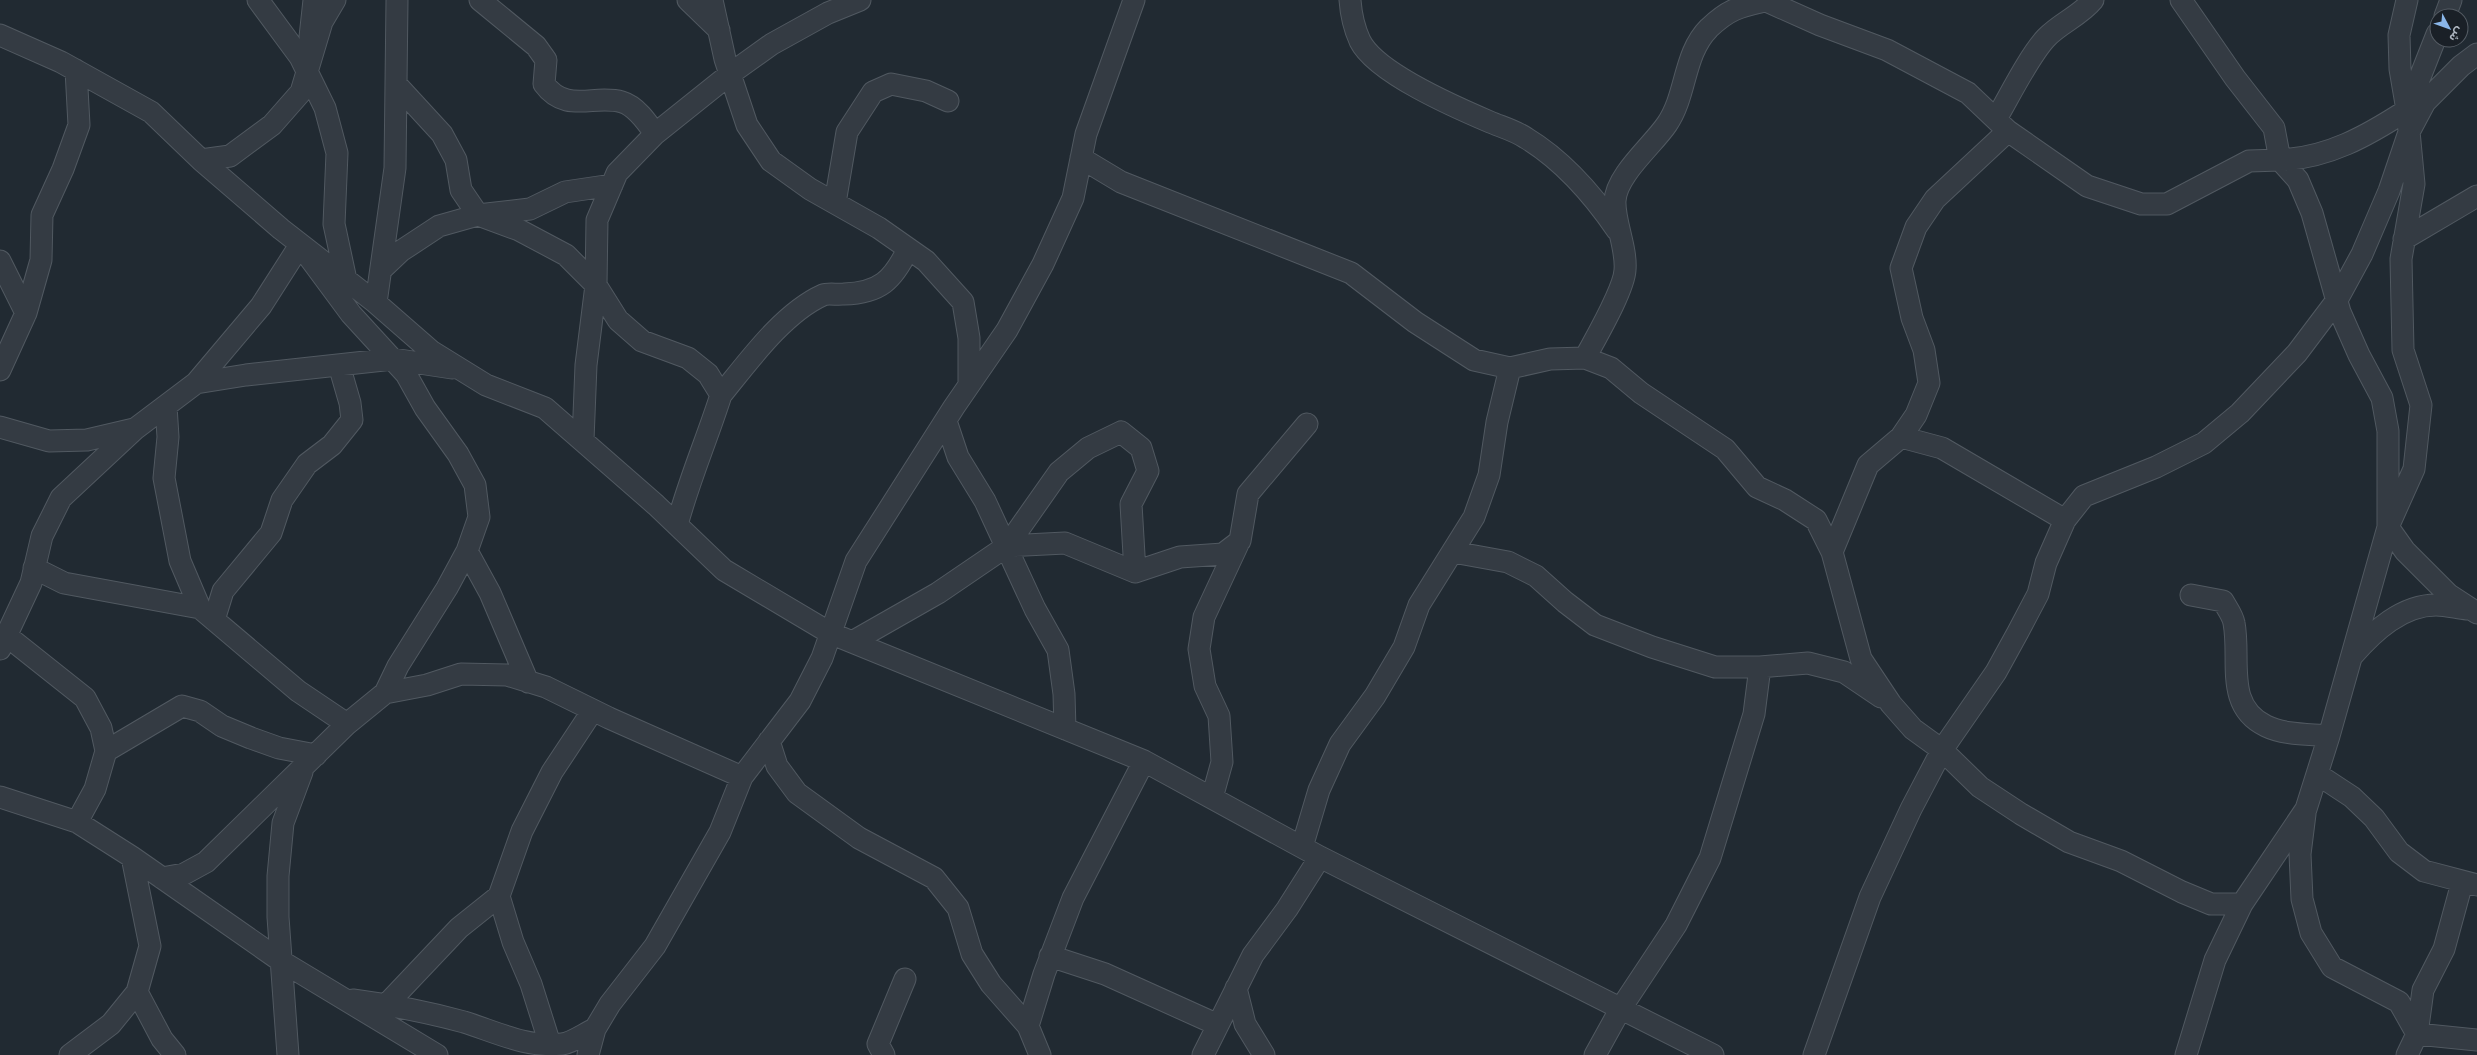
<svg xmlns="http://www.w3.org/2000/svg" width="2477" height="1055" font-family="Quicksand,'Noto Sans Arabic',sans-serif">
  <rect width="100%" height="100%" fill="#212a32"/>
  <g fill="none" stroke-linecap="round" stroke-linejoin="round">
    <g stroke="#515961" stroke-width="23">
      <path id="minor" d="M 258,0 L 300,57 L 325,108 L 337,153 L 334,224 L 346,280
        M 480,0 L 536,46 L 546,60 L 544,84 C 566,114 594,94 622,102 C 636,106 647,122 655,134
        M 688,0 L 719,30
        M 712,0 L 725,59 L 747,125 L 771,161 L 810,189 L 879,228 L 926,261 L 963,302 L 969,338 L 969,385
        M 1350,0 C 1351,14 1354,28 1360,41 C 1376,73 1457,108 1490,122 C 1502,127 1516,131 1526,138 C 1564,161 1593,195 1617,230
        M 1764,0 L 1820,25 L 1887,50 L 1968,93 L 2008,131 L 2087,186 L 2141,204 L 2167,204 L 2249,161 L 2280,160 L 2298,180 L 2312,213 L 2340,312 L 2359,355 L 2382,398 L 2388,431 L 2388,527 L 2405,551 L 2448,594 L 2477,613
        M 2181,0 L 2235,78 L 2274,128 L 2280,160 C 2328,158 2367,136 2407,110 L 2400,69 L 2399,35 L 2407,0
        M 2445,16 L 2451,0
        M 0,35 L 61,62 L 151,112 L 201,160 L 281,229 L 376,303 L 431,351 L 486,385 L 545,408 L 656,505 L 724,570 L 830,633 L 1144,761 L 1320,857 L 1713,1055
        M 310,37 L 314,0
        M 396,84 L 442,134 L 456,160 L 461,190 L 478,215 L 519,230 L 566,255 L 596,285 L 618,320 L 642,341 L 688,358 L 708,374 L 721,395 C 707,439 689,480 677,525
        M 1996,119 C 2009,97 2029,56 2046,38 C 2060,23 2080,16 2093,0
        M 1081,158 L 1121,182 L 1351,273 L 1415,322 L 1474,360 L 1510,368 L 1550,359 L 1585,358 L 1611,368 L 1641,393 L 1725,449 L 1757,487 L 1785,500 L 1816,520 L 1832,552 L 1861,659 L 1891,704 L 1913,729 L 1942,750 L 1980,787 L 2021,814 L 2069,842 L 2121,861 L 2182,892 L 2211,904 L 2242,904
        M 201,160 L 230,156 L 272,125 L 301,92 L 322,22 L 335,0
        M 835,203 L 847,132 L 873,92 L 891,84 L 926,91 L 948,101
        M 2404,239 L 2477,196
        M 0,261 L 26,313
        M 381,270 L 401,251 L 439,226 L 478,215 L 530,209 L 565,192 L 612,185
        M 376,303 L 395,168 L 397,0
        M 1585,358 C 1595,339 1624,290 1625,270 C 1627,248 1614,221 1615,201 C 1616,175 1653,145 1667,124 C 1687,95 1683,54 1709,28 C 1729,9 1739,7 1765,1
        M 0,370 L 26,313 L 41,260 L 42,215 L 63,169 L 79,125 L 76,70
        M 196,383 L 246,375 L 393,359 L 452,368
        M 721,395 C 748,362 783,313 823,295 C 828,293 838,295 844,294 C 880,293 893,280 908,249
        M 166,406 L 168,437 L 164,478 L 180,561 L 200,608 L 298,691 L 347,724
        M 946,421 L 958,457 L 985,501 L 1035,609 L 1058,650 L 1064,694 L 1065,729
        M 0,427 L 49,441 L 87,440 L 134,429
        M 1901,437 L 1942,448 L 2065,520
        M 583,440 L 586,365 L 596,285 L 597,220 L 617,173 L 655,134 L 730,74 L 772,44 L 828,13 L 860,0
        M 1007,546 L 1065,543 L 1135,572 L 1180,557 L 1223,554 L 1240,541 L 1248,494 L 1307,424
        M 467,551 L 490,593 L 528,682
        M 1453,552 L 1508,562 L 1536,576 L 1565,602 L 1595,625 L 1652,647 L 1715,667 L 1760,667 L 1808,663 L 1844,672 L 1881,697
        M 1832,552 L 1868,465 L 1901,437 L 1916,415 L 1929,383 L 1924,350 L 1912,318 L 1901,268 L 1916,227 L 1935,199 L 2008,131
        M 34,568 L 64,583 L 200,608
        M 2191,595 L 2223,601 C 2227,608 2233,616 2234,623 C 2241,659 2224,706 2266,726 C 2284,735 2310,734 2329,736
        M 214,620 L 223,591 L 271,533 L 282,500 L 307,464 L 332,445 L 352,420 L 350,403 L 339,365
        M 7,636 L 85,698 L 101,728 L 106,751 L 95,789 L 77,822
        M 852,642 L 938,593 L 1007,546 L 1059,472 L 1088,448 L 1121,432 L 1141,448 L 1148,471 L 1131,504 L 1135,572
        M 0,649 L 31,583 L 42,536 L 61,498 L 135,429 L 196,383 L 261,306 L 300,245 L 351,314 L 406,374 L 425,408 L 458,454 L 475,485 L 479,517 L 467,551 L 447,588 L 398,666 L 385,693
        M 2353,655 C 2374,631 2402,605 2436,605 C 2446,605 2457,608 2467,609
        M 769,741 L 777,766 L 797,793 L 859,838 L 934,878 L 958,908 L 972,954 L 991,984 L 1028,1026 L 1040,1055
        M 106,751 L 182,706 L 200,711 L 222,726 L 251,738 L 279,748 L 316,755
        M 2317,774 L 2352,797 L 2374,818 L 2399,852 L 2424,871 L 2477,885
        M 0,797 L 77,822 L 132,857 L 281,961 L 437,1055
        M 1212,798 L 1222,762 L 1219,716 L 1205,686 L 1199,649 L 1204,617 L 1239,542
        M 2305,814 L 2300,854 L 2302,899 L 2311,933 L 2332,967 L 2399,1002 L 2417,1034 L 2477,1040
        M 1302,847 L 1319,790 L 1340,744 L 1375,696 L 1404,647 L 1419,605 L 1474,517 L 1489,475 L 1497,422 L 1510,368
        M 162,878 L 184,874 L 206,862 L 347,724 L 385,693 L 427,685 L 461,674 L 507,675 L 546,687 L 609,718 L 742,777
        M 1050,956 L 1105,974 L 1218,1025
        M 1236,988 L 1245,1024 L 1264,1055
        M 137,992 L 162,1039 L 175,1055
        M 353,1000 C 391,1005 427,1012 464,1022 C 496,1032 527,1048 562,1044 C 572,1043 585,1033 595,1029
        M 387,1004 L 459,928 L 499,896
        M 1028,1026 L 1044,974 L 1073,898 L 1144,761
        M 550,1044 L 531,984 L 513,942 L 499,896 L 522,831 L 552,772 L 593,710
        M 70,1055 L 111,1024 L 137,992 L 150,946 L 132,857
        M 288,1055 L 278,917 L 278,876 L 283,823 L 302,772
        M 588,1055 L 595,1029 L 610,1004 L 655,946 L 720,832 L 742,777 L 800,701 L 822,658 L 856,561 L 954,407 L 1007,330 L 1043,264 L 1073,198 L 1086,134 L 1134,0
        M 884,1055 L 878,1044 L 905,979
        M 1203,1055 L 1253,955 L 1287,909 L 1320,857
        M 1595,1055 L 1621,1008 L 1676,925 L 1710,858 L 1754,714 L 1760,667
        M 1814,1055 L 1870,897 L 1911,809 L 1942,750 L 1996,672 L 2018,632 L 2038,594 L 2046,563 L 2065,520 L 2084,496 L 2156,467 L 2204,443 L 2240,413 L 2297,353 L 2337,300 L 2362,254 L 2389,191 L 2409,132 L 2425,102 L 2461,66 L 2477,54
        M 2186,1055 L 2215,960 L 2242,904 L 2306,809 L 2329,736 L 2388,527 L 2414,469 L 2421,405 L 2403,350 L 2401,259 L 2414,184 L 2407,110 L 2437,34
        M 2407,1055 L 2417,1034 L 2423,990 L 2444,949 L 2462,883"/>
    </g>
    <use href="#minor" stroke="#343b43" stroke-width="21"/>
  </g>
  <g transform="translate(2449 28) rotate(131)"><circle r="19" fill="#1a2027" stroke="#555c64"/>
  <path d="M0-3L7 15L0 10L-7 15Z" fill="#8ab6e9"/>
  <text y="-6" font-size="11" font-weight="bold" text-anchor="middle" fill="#aeb6c0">ش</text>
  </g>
</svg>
